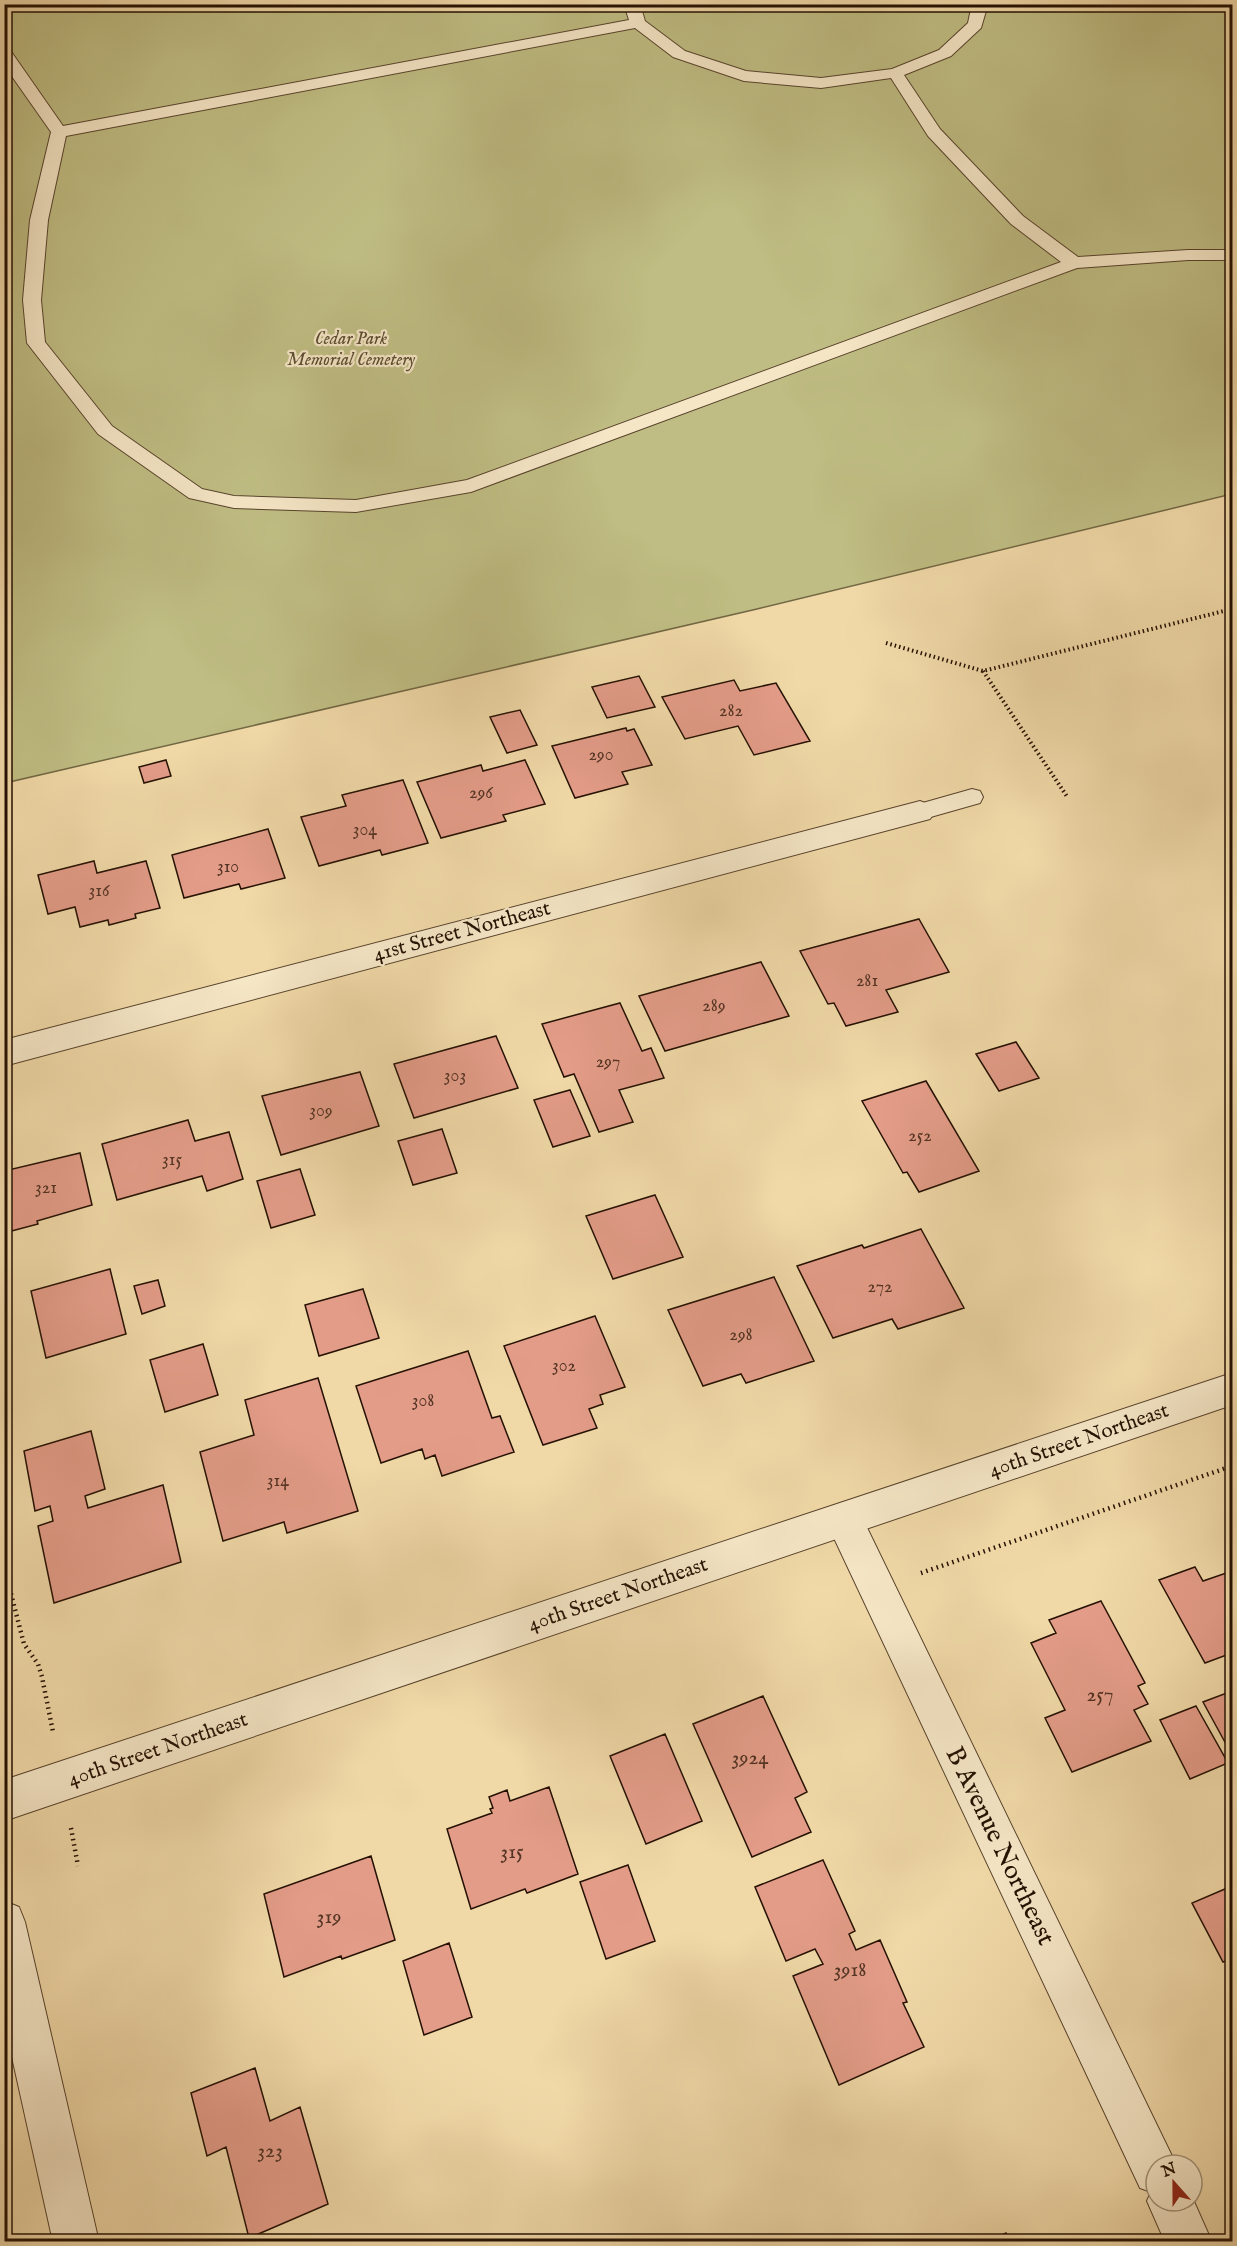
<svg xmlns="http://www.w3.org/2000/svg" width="1237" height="2246" font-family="'IM FELL English',serif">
  <rect width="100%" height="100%" fill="#f0d8a7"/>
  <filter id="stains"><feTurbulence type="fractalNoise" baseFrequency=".00333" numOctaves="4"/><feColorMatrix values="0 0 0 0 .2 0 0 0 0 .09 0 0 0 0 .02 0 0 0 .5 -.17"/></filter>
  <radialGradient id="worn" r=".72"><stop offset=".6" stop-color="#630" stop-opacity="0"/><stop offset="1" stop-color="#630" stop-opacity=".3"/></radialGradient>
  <path fill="#bfbd83" stroke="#726743" stroke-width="1.5" d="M 4,5 L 1232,5 L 1232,494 L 757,609 L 5,783 Z"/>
  <path fill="#e39c88" stroke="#251103" stroke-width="1.5" d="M 639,676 L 655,707 L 607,718 L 592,687 Z
    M 734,680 L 740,691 L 776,683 L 810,741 L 754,755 L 738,726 L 685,739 L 662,697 Z
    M 520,710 L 537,745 L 507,753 L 490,717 Z
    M 626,728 L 627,731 L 634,729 L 652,765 L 622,772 L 628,784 L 575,798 L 552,746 Z
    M 166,760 L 171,776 L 144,783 L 139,767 Z
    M 525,760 L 545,804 L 503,815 L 506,821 L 441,838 L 417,782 L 481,765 L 483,771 Z
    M 403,780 L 428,843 L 382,855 L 380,850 L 319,866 L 301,817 L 346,806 L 342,795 Z
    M 268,829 L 285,878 L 241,889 L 239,884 L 184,898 L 172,855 Z
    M 94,861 L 97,873 L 146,861 L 160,908 L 135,914 L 136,918 L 109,925 L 108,920 L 80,927 L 75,907 L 48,914 L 38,875 Z
    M 919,919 L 949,972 L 886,990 L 898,1012 L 846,1026 L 834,1003 L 828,1004 L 800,951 Z
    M 761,962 L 789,1016 L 665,1051 L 639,996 Z
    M 620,1003 L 642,1051 L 651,1048 L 664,1078 L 619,1090 L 633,1122 L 599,1132 L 574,1074 L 564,1077 L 542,1024 Z
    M 496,1036 L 518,1088 L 414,1118 L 394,1064 Z
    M 1016,1042 L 1039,1078 L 999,1091 L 976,1054 Z
    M 360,1072 L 379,1126 L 281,1155 L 262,1096 Z
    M 926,1081 L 979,1171 L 919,1192 L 907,1172 L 903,1173 L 862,1101 Z
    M 570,1090 L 590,1136 L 553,1147 L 534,1100 Z
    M 188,1120 L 195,1141 L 229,1132 L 243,1179 L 207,1191 L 202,1176 L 117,1200 L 102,1144 Z
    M 442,1129 L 457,1173 L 413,1185 L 398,1141 Z
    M 80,1153 L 92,1205 L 37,1221 L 38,1224 L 4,1233 L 4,1171 Z
    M 300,1169 L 315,1215 L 271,1228 L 257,1181 Z
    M 655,1195 L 683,1257 L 613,1279 L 586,1216 Z
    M 921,1229 L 964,1308 L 898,1329 L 892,1319 L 833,1338 L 797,1266 L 862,1245 L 864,1248 Z
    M 110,1269 L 126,1334 L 46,1358 L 31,1291 Z
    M 774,1277 L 814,1361 L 746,1383 L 741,1374 L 703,1386 L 668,1310 Z
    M 158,1280 L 165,1306 L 142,1314 L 134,1286 Z
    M 363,1289 L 379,1338 L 319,1356 L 305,1305 Z
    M 595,1316 L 625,1387 L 600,1395 L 603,1404 L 589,1409 L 597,1428 L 543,1445 L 504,1346 Z
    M 203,1344 L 218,1395 L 165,1412 L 150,1360 Z
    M 468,1351 L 492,1418 L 500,1416 L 514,1452 L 442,1476 L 435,1455 L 425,1459 L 422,1449 L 381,1463 L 356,1386 Z
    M 318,1378 L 358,1511 L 287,1533 L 284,1522 L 223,1541 L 200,1452 L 254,1435 L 245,1400 Z
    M 91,1431 L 105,1489 L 85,1496 L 88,1508 L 163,1485 L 181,1562 L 54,1603 L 38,1526 L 53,1521 L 50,1506 L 35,1511 L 24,1451 Z
    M 1195,1567 L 1203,1581 L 1232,1571 L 1232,1653 L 1205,1663 L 1159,1580 Z
    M 1101,1601 L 1145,1683 L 1138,1686 L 1148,1704 L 1134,1710 L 1151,1741 L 1072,1772 L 1045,1718 L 1065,1710 L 1031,1643 L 1056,1633 L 1049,1620 Z
    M 1232,1691 L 1232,1755 L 1203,1702 Z
    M 763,1696 L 807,1792 L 795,1798 L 811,1832 L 752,1857 L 693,1724 Z
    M 1196,1706 L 1228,1763 L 1190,1779 L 1160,1720 Z
    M 665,1734 L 702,1821 L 646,1844 L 610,1756 Z
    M 549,1787 L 578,1874 L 527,1893 L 525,1889 L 471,1909 L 447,1829 L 492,1813 L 490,1809 L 493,1808 L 489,1797 L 507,1790 L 510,1801 Z
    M 371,1856 L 395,1940 L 342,1959 L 341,1956 L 284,1977 L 264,1894 Z
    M 823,1860 L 855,1931 L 849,1934 L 856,1950 L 880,1940 L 907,2002 L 903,2003 L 924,2047 L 839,2085 L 793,1976 L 823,1964 L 815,1949 L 786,1961 L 755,1887 Z
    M 628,1865 L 655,1941 L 606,1959 L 580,1882 Z
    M 1232,1886 L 1232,1959 L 1223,1962 L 1192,1903 Z
    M 449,1943 L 472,2017 L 424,2035 L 403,1961 Z
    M 255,2068 L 270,2121 L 300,2107 L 328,2204 L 249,2238 L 226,2147 L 207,2156 L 191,2093 Z
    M 1006,2233 L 1010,2242 L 986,2242 Z"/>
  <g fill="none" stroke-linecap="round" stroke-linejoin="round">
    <g stroke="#58432c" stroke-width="2">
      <path id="service" d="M 624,4 L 640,4 L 645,21 L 685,51 L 746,71 L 821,78 L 892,69 L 939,50 L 968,23 L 972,4 L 988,4 L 981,28 L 951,56 L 904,75 L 940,129 L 1023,216 L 1078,257 L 1188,250 L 1232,250 L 1232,260 L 1188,260 L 1077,268 L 471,492 L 356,512 L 234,508 L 189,498 L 98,434 L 27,343 L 23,300 L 30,220 L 51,132 L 4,65 L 4,48 L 10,50 L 63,126 L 629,20 ZM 635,28 L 673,57 L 744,81 L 821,88 L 891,78 L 928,136 L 1011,224 L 1061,262 L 467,480 L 356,500 L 234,496 L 202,489 L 112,426 L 45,342 L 41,300 L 48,220 L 66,136 Z
        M 972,789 L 980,791 L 983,797 L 980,803 L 920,820 L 912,818 L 909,812 L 912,806 Z"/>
    </g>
    <g stroke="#58432c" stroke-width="2">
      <path id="minor" d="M 920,801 L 930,805 L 935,812 L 930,819 L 4,1066 L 4,1040 Z
        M 844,1502 L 857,1507 L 1172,2156 L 1176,2165 L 1156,2165 L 1156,2201 L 1192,2201 L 1192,2197 L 1212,2242 L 1165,2242 L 1147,2201 L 1151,2192 L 1140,2188 L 825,1519 L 831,1507 Z"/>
    </g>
    <g stroke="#58432c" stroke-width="2">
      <path id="tertiary" d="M 1232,1373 L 1232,1405 L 4,1821 L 4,1780 Z
        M 4,1901 L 19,1907 L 25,1922 L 99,2242 L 53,2242 L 4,2021 Z"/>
    </g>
    <path stroke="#251103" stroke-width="4" stroke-dasharray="1.5 3" stroke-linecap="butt" d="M 886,643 L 983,671 L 1232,609
      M 983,671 L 1068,798"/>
    <path stroke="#251103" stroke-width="4.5" stroke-dasharray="1.5 4" stroke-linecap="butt" d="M 4,1567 L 24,1644 L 38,1664 L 42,1677 L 53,1732
      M 921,1573 L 1232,1466
      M 71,1828 L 78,1866"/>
    <use href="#service" fill="#f5e6c6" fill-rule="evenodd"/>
    <use href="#minor" fill="#f5e6c6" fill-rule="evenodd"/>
    <use href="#tertiary" fill="#f5e6c6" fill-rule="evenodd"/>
  </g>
  <g text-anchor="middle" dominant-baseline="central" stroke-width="4.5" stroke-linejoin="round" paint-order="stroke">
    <g font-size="18" font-style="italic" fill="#5b4d30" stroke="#f5e6c6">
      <text x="351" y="339">Cedar Park<tspan x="351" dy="21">Memorial Cemetery</tspan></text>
    </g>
    <g font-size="18" fill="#543424">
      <text x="731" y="711">282</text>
      <text x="601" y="755">290</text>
      <text x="481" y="793">296</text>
      <text x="365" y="830">304</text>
      <text x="228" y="867">310</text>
      <text x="99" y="891">316</text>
      <text x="867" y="981">281</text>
      <text x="714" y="1006">289</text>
      <text x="608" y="1062">297</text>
      <text x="455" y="1076">303</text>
      <text x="321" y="1111">309</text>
      <text x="920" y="1136">252</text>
      <text x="172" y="1160">315</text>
      <text x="46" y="1188">321</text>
      <text x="880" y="1287">272</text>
      <text x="741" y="1335">298</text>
      <text x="564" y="1366">302</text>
      <text x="423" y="1401">308</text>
      <text x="278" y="1481">314</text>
    </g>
    <g font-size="21" fill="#251103" stroke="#f5e6c6">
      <text transform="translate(462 932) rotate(-15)">41st Street Northeast</text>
      <text transform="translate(1079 1441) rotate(-19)">40th Street Northeast</text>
      <text transform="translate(618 1595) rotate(-19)">40th Street Northeast</text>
      <text transform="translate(158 1750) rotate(-19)">40th Street Northeast</text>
    </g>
    <g font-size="21" fill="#543424">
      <text x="1100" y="1695">257</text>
      <text x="750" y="1758">3924</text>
      <text x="512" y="1852">315</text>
      <text x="329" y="1917">319</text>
      <text x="850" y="1970">3918</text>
      <text x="270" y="2151">323</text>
    </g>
    <g font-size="26" fill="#251103" stroke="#f5e6c6">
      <text transform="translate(1000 1846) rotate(64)">B Avenue Northeast</text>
    </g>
  </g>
  <rect width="1237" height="2246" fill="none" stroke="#f0d8a7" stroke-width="24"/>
  <rect x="6" y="6" width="1225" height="2234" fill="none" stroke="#251103" stroke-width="3"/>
  <rect x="12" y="12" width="1213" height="2222" fill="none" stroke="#251103" stroke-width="1.5"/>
  <g transform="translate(1174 2183) rotate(339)"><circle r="28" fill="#f5e6c6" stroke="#a29178" stroke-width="1.5"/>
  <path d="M0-4.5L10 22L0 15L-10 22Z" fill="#8f2418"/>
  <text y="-9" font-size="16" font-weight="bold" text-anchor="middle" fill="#251103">N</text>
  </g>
  <rect width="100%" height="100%" filter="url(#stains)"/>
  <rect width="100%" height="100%" fill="url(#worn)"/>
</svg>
